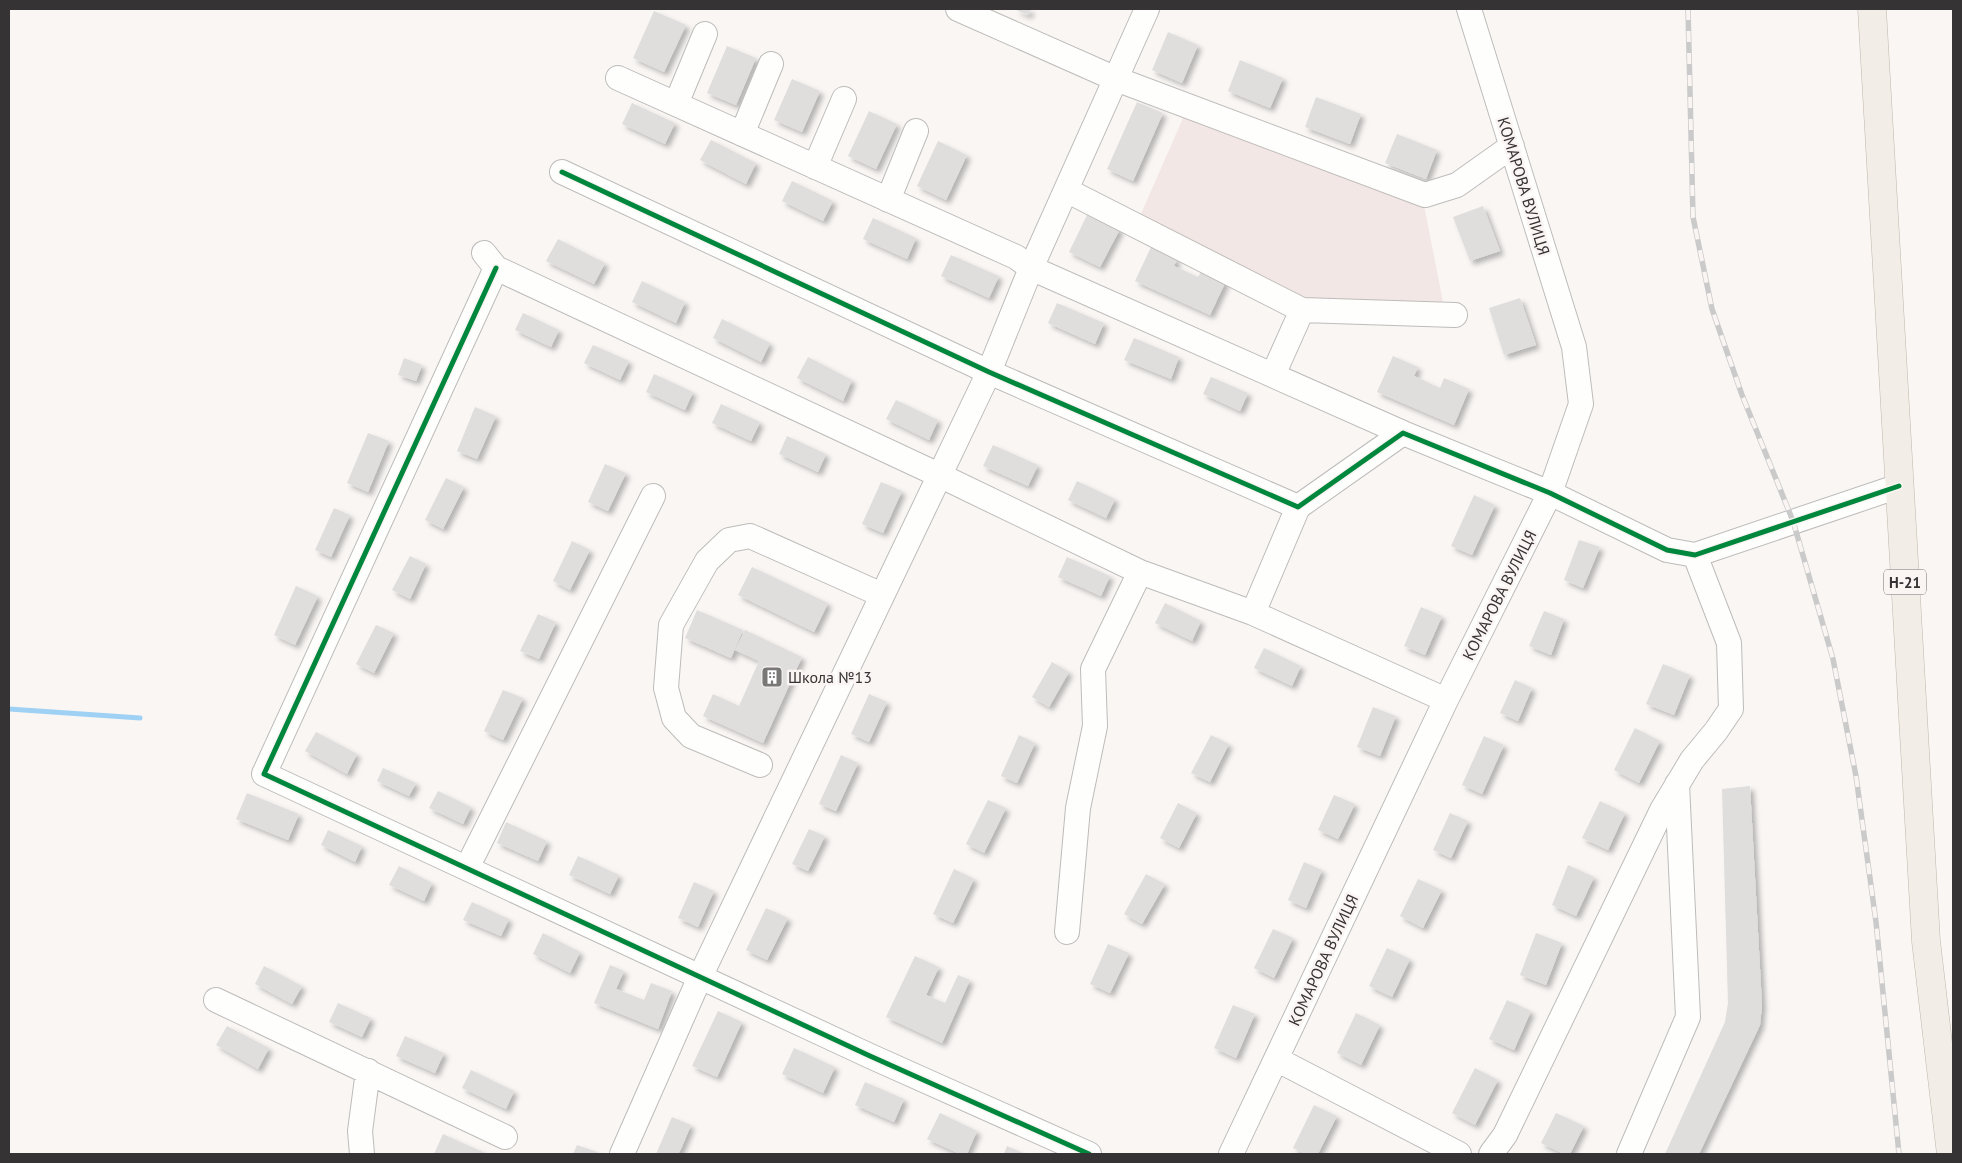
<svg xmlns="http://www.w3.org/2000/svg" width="1962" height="1163" font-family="'PT Sans',sans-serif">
  <defs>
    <filter id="shadow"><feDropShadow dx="4" dy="4" stdDeviation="2.5" flood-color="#0004"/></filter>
  </defs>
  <rect width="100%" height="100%" fill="#f9f6f4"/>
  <path fill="#f3e7e5" d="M 1184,116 L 1424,205 L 1443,302 L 1306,299 L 1140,216 Z"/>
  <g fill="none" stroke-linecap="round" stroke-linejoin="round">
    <path stroke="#9fd1f4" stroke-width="5" d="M 9,709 L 140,718"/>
  </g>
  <path fill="#e0dedd" filter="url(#shadow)" d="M 1014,9 L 1031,9 L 1028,15 Z
    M 654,11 L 686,25 L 664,72 L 633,58 Z
    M 1168,32 L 1198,45 L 1182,83 L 1152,70 Z
    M 727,46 L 756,58 L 736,105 L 707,93 Z
    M 1240,60 L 1283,78 L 1270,108 L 1228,91 Z
    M 792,79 L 820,91 L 802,132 L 774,120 Z
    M 1316,97 L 1361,114 L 1350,144 L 1305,127 Z
    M 1137,102 L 1163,113 L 1133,181 L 1107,169 Z
    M 632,103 L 675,123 L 665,144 L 622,124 Z
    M 869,111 L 897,124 L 876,169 L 848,156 Z
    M 1397,134 L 1437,150 L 1426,179 L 1385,163 Z
    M 711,140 L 756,163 L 746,184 L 700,160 Z
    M 938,141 L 967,155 L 946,200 L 917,186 Z
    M 792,181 L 833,201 L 823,221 L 782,201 Z
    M 1483,206 L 1500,251 L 1470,261 L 1453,217 Z
    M 1088,213 L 1120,229 L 1100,267 L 1069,252 Z
    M 873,218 L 916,238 L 907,259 L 863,239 Z
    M 558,239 L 605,263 L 594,284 L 546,261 Z
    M 1151,247 L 1177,259 L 1174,266 L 1198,277 L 1202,270 L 1226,281 L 1210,315 L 1135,281 Z
    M 951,255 L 999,276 L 989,298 L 941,276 Z
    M 642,281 L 685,302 L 676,323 L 632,302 Z
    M 1520,298 L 1536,345 L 1504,355 L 1489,308 Z
    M 1057,303 L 1104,323 L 1095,344 L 1048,323 Z
    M 523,313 L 559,330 L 551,347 L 515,330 Z
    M 722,319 L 770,343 L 761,362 L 713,338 Z
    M 1134,338 L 1179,357 L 1171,379 L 1124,360 Z
    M 593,345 L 629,361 L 620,380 L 584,363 Z
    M 1393,356 L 1418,367 L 1414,376 L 1440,388 L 1444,378 L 1469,389 L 1454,425 L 1377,392 Z
    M 808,357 L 852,380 L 843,401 L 797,378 Z
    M 404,358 L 422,365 L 416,381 L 398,375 Z
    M 654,374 L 693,392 L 685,410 L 646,392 Z
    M 1211,377 L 1248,393 L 1240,411 L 1203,394 Z
    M 896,400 L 938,420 L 929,440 L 886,419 Z
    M 721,404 L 760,422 L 751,441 L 712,423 Z
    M 475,407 L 496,416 L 477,459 L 457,451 Z
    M 368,433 L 389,441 L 368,492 L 347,483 Z
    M 787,436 L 826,454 L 818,472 L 779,454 Z
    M 993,445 L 1038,465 L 1028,486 L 983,466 Z
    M 605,464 L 626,473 L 608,511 L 588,502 Z
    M 446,478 L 464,487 L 443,529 L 425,520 Z
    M 1077,481 L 1115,499 L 1106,518 L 1068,500 Z
    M 881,482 L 902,491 L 883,533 L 862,524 Z
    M 1474,495 L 1495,505 L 1472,555 L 1451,546 Z
    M 334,508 L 350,515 L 331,557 L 315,550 Z
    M 1579,540 L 1600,547 L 1583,588 L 1564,580 Z
    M 572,541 L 590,550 L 570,590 L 553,581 Z
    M 410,556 L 426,564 L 410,599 L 392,590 Z
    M 1067,557 L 1110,576 L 1101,596 L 1058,577 Z
    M 752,567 L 828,603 L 814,632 L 738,595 Z
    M 296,586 L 318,596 L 295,645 L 274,635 Z
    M 1165,603 L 1201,621 L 1192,641 L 1155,623 Z
    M 1421,607 L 1442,616 L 1425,655 L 1404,646 Z
    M 697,610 L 743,630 L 731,658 L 685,638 Z
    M 1544,611 L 1564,619 L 1551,655 L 1529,646 Z
    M 538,614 L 556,622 L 539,659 L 520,651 Z
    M 376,625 L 394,633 L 374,673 L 356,664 Z
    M 745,630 L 802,657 L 763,743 L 703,716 L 713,694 L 739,706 L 759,661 L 735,650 Z
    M 1264,648 L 1301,666 L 1292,686 L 1254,668 Z
    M 1052,662 L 1069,672 L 1049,707 L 1032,697 Z
    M 1663,664 L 1690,675 L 1674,715 L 1646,704 Z
    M 1515,680 L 1532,688 L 1518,721 L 1500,713 Z
    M 503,690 L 523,698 L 503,740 L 484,731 Z
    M 869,694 L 887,702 L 869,742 L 851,734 Z
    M 1373,707 L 1396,716 L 1380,756 L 1357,747 Z
    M 1635,728 L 1660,741 L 1639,783 L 1614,770 Z
    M 316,732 L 357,754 L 347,774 L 305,751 Z
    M 1019,735 L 1035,743 L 1017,783 L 1001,776 Z
    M 1211,735 L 1229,744 L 1210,782 L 1191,773 Z
    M 1484,736 L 1504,745 L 1482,794 L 1462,785 Z
    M 841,755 L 858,763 L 836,811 L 819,804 Z
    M 383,768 L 416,783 L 409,796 L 377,781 Z
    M 1750,786 L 1762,1005 L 1760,1025 L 1699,1154 L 1665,1154 L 1725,1022 L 1728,1003 L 1722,789 Z
    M 438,791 L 471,807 L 463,824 L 429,808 Z
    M 247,793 L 299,814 L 288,840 L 236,819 Z
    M 1334,795 L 1355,804 L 1338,839 L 1318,830 Z
    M 988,800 L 1006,808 L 984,853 L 966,844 Z
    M 1600,801 L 1625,813 L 1608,850 L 1582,838 Z
    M 1178,803 L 1197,813 L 1179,848 L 1160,838 Z
    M 1450,813 L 1468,821 L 1451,858 L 1433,850 Z
    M 506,822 L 547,841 L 538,861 L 497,843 Z
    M 809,829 L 825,836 L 808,871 L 792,864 Z
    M 328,830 L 362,846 L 355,862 L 321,845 Z
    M 578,856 L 619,875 L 610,894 L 569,875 Z
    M 1304,862 L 1322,870 L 1306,908 L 1288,900 Z
    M 1568,865 L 1594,877 L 1576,916 L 1552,905 Z
    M 399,866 L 432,883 L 424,901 L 389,885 Z
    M 954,869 L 974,879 L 953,923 L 933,914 Z
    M 1146,874 L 1165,884 L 1142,924 L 1124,914 Z
    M 1418,879 L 1442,890 L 1423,928 L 1400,916 Z
    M 694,882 L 714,891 L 698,927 L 678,918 Z
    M 472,902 L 509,919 L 501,936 L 463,920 Z
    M 766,908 L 788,918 L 767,960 L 746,950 Z
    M 1273,929 L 1293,938 L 1274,978 L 1254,968 Z
    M 543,933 L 580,952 L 570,973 L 533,954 Z
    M 1536,933 L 1562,943 L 1546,985 L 1520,975 Z
    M 1108,944 L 1129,953 L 1110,993 L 1090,984 Z
    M 1387,948 L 1410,959 L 1392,997 L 1369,986 Z
    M 915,956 L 939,967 L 926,995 L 945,1003 L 958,975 L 970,980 L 942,1043 L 886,1017 Z
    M 610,965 L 624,971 L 616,989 L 644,1000 L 651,983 L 672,991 L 658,1029 L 594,1003 Z
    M 264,966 L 302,986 L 292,1004 L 255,984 Z
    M 1507,1000 L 1531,1011 L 1514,1050 L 1489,1039 Z
    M 338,1003 L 371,1018 L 362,1037 L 329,1022 Z
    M 1233,1005 L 1255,1014 L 1236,1058 L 1214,1048 Z
    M 718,1011 L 742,1022 L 717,1077 L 692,1066 Z
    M 1356,1013 L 1380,1025 L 1361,1065 L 1337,1053 Z
    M 227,1026 L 269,1048 L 258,1069 L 216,1045 Z
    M 405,1036 L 444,1053 L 435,1073 L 396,1056 Z
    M 794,1048 L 835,1067 L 823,1093 L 782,1074 Z
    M 1475,1068 L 1498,1080 L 1475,1125 L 1452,1113 Z
    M 471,1070 L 514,1091 L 506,1109 L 462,1088 Z
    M 865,1082 L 904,1099 L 894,1122 L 855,1105 Z
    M 1314,1105 L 1337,1116 L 1318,1154 L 1306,1154 L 1293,1148 Z
    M 940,1113 L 977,1131 L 967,1154 L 960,1154 L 927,1139 Z
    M 1556,1113 L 1584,1126 L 1570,1154 L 1564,1154 L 1541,1143 Z
    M 672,1117 L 691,1125 L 681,1149 L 678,1154 L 656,1154 Z
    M 443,1134 L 467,1145 L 488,1154 L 434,1154 Z
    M 577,1145 L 597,1152 L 596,1154 L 573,1154 Z
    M 1007,1146 L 1025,1154 L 1004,1154 Z"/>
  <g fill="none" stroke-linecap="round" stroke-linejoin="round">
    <g stroke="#bebcba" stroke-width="26">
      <path id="minor" d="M 958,9 L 1116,79 L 1425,195 L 1457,185 L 1512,146
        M 618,78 L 1016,257 L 1031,268 L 1403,433
        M 676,104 L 705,34
        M 742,134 L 771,64
        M 815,167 L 844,99
        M 562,172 L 989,372 L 1298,507 L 1403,433 L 1550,493 L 1667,550 L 1695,555 L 1899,486
        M 1066,190 L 1302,310 L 1455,315
        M 888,200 L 916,131
        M 484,253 L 496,268 L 941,476 L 1140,572 L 1253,613 L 1446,700
        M 496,268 L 264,774 L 870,1056 L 1089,1154
        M 1273,375 L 1302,310
        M 1253,613 L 1298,507
        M 760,765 L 691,736 L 674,718 L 666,688 L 671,625 L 707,561 L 729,540 L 750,536 L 882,595
        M 467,868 L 653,496
        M 1067,932 L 1078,808 L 1095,726 L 1093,669 L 1140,572
        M 216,1000 L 505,1137
        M 1276,1059 L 1459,1154
        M 362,1154 L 360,1131 L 368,1071
        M 622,1154 L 700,977 L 989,372 L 1031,268 L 1147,9
        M 1231,1154 L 1446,700 L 1550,493 L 1581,404 L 1574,347 L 1469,9
        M 1491,1154 L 1505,1135 L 1662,810 L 1692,760 L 1716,731 L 1731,709 L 1729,643 L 1695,555
        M 1629,1154 L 1688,1017 L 1677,784"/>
    </g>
    <g stroke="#c1b7ac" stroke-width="29">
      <path id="major" d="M 1872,9 L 1926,941 L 1951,1154"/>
    </g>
    <use href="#minor" stroke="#fefefd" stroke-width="24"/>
    <use href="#major" stroke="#f2ede7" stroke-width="28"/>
    <g stroke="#cacaca" stroke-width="5.5">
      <path id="rail" d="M 1688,9 L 1693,217 L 1712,309 L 1742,395 L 1793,521 L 1833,659 L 1856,776 L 1876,922 L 1899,1154"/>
    </g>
    <use href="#rail" stroke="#faf5f3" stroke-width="4" stroke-dasharray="11" stroke-linecap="butt"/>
    <g stroke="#faf5f3" stroke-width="8">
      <path id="cycleway" d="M 562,172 L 989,372 L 1298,507 L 1403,433 L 1550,493 L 1667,550 L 1695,555 L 1899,486
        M 496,268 L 264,774 L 870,1056 L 1089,1154"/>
    </g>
    <use href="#cycleway" stroke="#00873e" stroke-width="5"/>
  </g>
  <defs>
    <g id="building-square" transform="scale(1.125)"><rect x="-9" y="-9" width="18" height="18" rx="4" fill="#7a7777" stroke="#faf5f3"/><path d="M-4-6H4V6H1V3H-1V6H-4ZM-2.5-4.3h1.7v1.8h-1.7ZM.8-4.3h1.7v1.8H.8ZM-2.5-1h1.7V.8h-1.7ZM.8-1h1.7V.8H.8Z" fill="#fff"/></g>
  </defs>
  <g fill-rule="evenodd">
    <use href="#building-square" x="772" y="677"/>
  </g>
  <g text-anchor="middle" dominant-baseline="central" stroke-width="5" stroke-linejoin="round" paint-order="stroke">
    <rect fill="#faf5f3" stroke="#706d6d" stroke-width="1" x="1884" y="569.5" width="42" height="25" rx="4"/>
    <g font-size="15" font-weight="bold" fill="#353333">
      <text x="1905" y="582">Н-21</text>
    </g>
    <g font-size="16" fill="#353333" stroke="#faf5f3">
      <text transform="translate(1524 186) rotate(73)">КОМАРОВА ВУЛИЦЯ</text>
      <text transform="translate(1499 595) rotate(-63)">КОМАРОВА ВУЛИЦЯ</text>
      <text transform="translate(1323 960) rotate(-65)">КОМАРОВА ВУЛИЦЯ</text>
    </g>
    <g font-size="16" fill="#353333" stroke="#faf5f3" text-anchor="start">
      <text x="788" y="677">Школа №13</text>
    </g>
  </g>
  <rect width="1962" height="1163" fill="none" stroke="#353333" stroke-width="20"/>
</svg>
